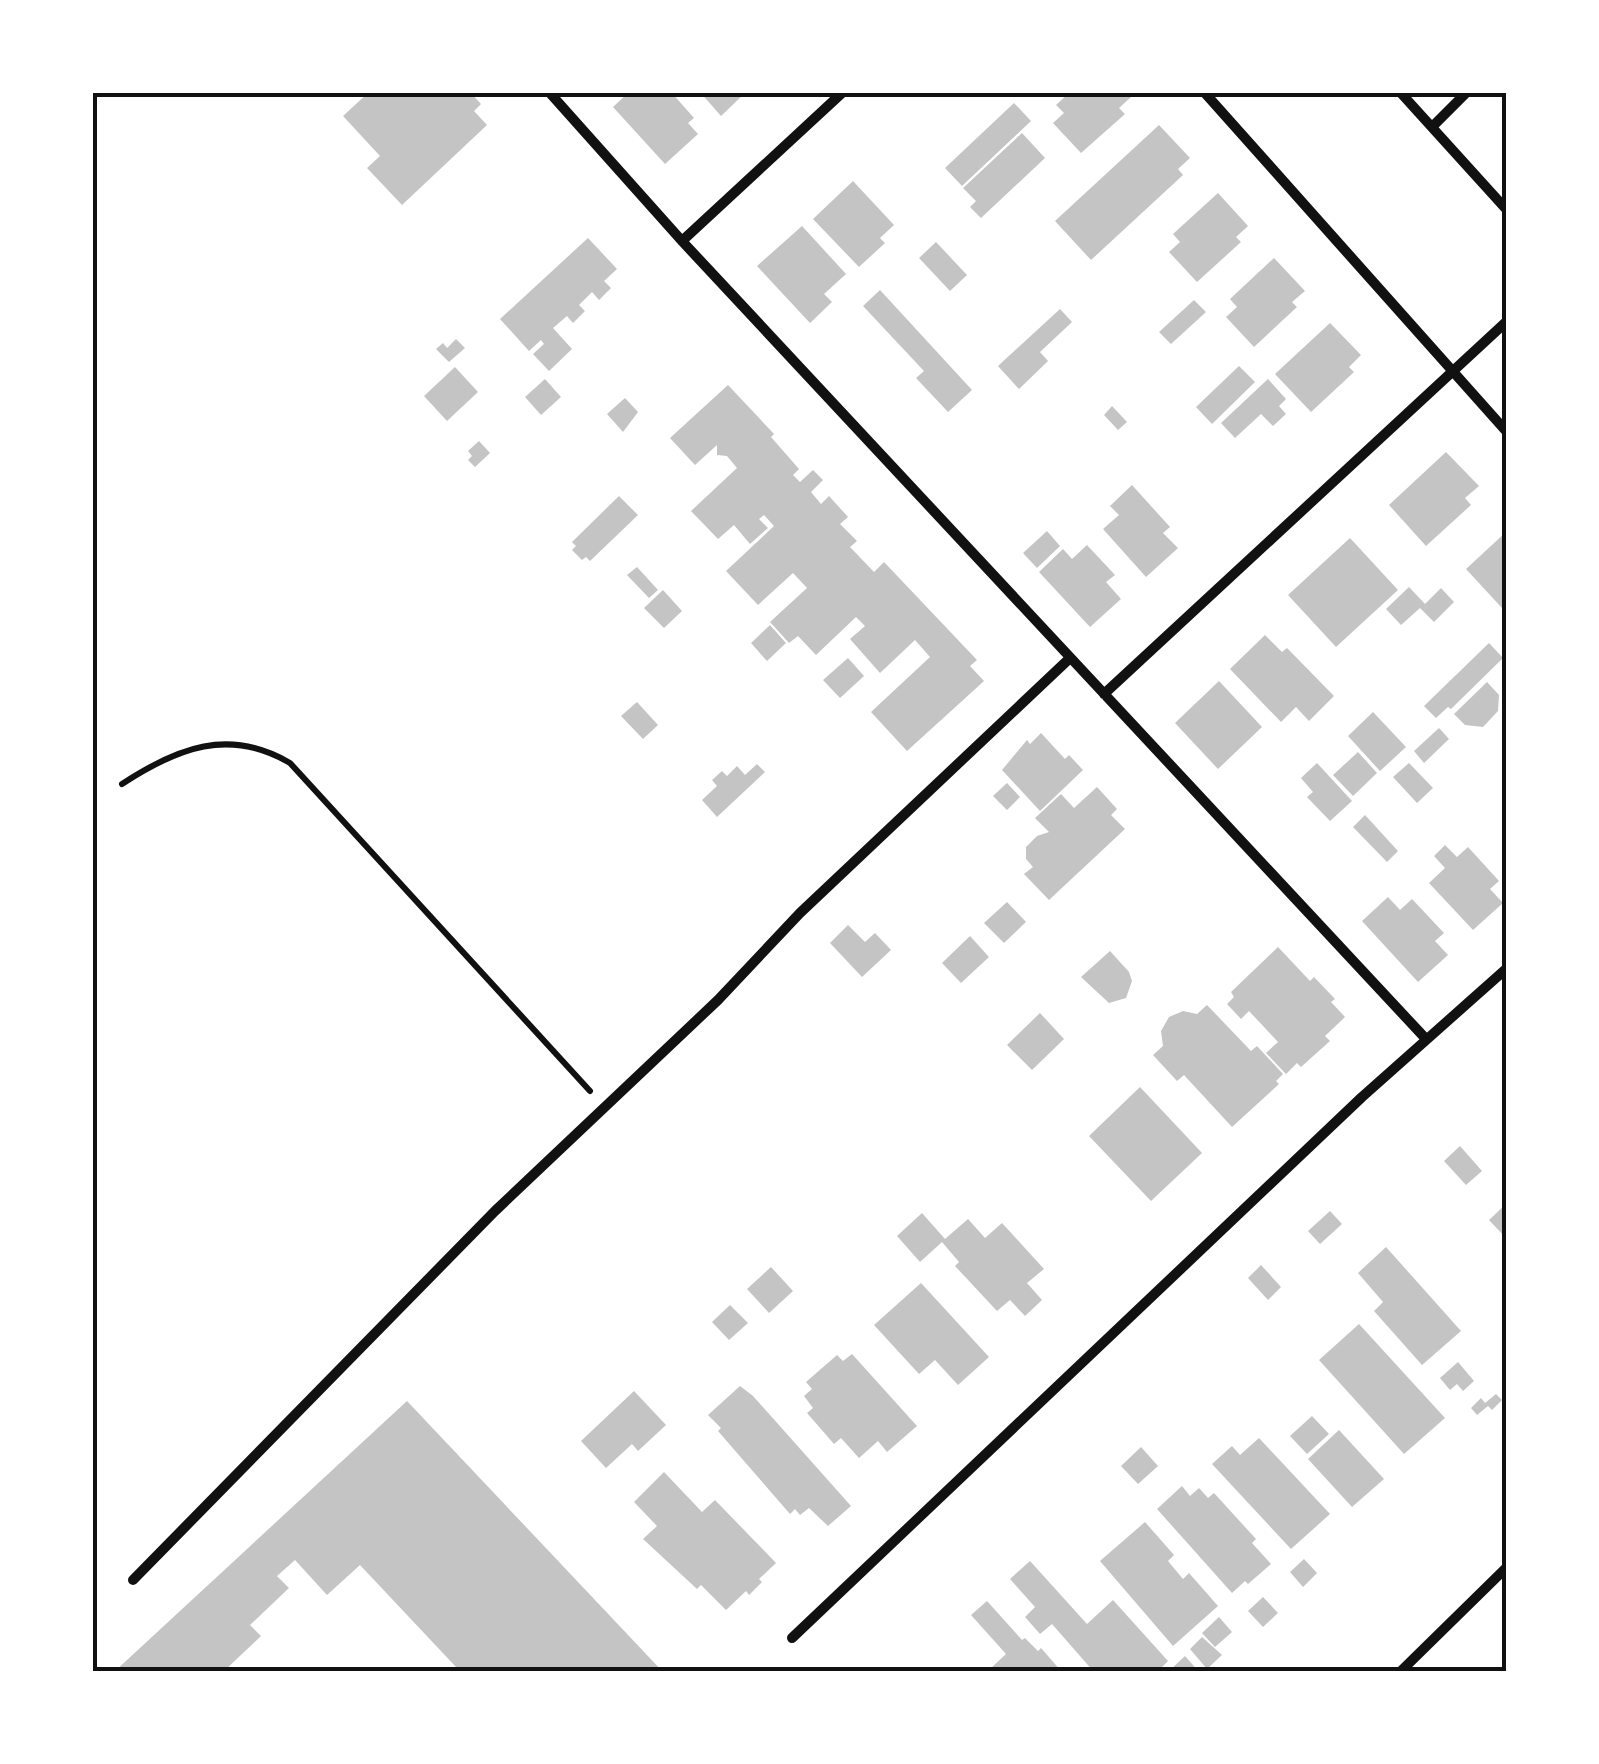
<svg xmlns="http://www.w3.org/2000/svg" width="1599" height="1764" font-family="Mulish,sans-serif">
  <rect width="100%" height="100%" fill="#fff"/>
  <path fill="#c4c4c4" d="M 369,92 L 470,92 L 481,104 L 474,111 L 487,125 L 402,205 L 367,168 L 380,156 L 343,116 Z
    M 629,92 L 671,92 L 694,118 L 688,123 L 698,134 L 665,164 L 613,107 Z
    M 700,92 L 746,92 L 721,116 Z
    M 1070,92 L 1127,92 L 1131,97 L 1119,108 L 1125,114 L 1081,153 L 1053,123 L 1064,113 L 1056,105 Z
    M 1014,103 L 1031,121 L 962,186 L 945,168 Z
    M 1159,125 L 1190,158 L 1178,169 L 1183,175 L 1091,260 L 1055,221 Z
    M 1022,133 L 1045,158 L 981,218 L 970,207 L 976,201 L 963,188 Z
    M 853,181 L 894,225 L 880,238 L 885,243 L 859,267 L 813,219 Z
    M 1218,193 L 1248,226 L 1236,237 L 1241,242 L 1197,282 L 1169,252 L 1180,242 L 1173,234 Z
    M 802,226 L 846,274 L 824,294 L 832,302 L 810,323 L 757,266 Z
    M 588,238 L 617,269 L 604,281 L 611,288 L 599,300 L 592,292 L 579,305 L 585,311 L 573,323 L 567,316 L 553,328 L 572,349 L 549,371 L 533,354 L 544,344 L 541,340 L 529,351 L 500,319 Z
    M 936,242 L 967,275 L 950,291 L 919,258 Z
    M 1274,258 L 1305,291 L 1292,302 L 1297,307 L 1254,347 L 1226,317 L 1237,307 L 1230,299 Z
    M 880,290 L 972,390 L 948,412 L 916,378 L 924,371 L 863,306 Z
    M 1194,300 L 1206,312 L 1171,344 L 1159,332 Z
    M 1060,309 L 1072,322 L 1040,352 L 1048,361 L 1019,389 L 998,366 Z
    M 1330,323 L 1361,355 L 1349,367 L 1354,372 L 1311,412 L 1275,374 Z
    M 456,339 L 465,348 L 449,362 L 436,349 L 443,343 L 447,348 Z
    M 1239,366 L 1255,382 L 1212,424 L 1196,407 Z
    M 455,367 L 478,392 L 447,421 L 424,396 Z
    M 545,379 L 561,397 L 541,415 L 525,397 Z
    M 1268,379 L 1286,399 L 1279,406 L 1286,414 L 1273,426 L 1261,414 L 1235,438 L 1221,423 Z
    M 728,385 L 774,434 L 771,437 L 799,469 L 793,475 L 800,482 L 813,470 L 823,480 L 811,492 L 821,504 L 829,496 L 848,517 L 840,524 L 857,541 L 850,547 L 874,572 L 884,562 L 977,660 L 970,666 L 984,681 L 907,751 L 871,712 L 930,657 L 915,640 L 880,673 L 850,639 L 865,626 L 856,617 L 816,655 L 798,636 L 789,643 L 770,622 L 807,588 L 793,573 L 758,605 L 726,571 L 774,526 L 764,515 L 759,519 L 768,528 L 750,544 L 734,525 L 718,539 L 691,511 L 737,468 L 727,456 L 717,455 L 717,445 L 695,465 L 670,438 Z
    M 625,398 L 638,412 L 623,432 L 607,414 Z
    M 1112,406 L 1127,422 L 1118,430 L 1104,415 Z
    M 479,441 L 490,453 L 475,467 L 468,460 L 472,456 L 468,451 Z
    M 1446,452 L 1479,486 L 1465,498 L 1471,505 L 1426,546 L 1389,505 Z
    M 1132,485 L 1170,527 L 1163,533 L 1178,548 L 1146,577 L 1103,529 L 1119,515 L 1110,506 Z
    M 619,496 L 638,515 L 590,561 L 586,557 L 582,560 L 572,550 L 576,546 L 572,542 Z
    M 1047,531 L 1060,546 L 1037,568 L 1023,553 Z
    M 1506,532 L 1506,604 L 1502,608 L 1466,569 Z
    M 1350,538 L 1398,590 L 1336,647 L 1288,595 Z
    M 1087,545 L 1115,575 L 1106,582 L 1121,599 L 1090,627 L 1039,572 L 1063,549 L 1072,559 Z
    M 637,567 L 658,590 L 649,598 L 627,575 Z
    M 1409,587 L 1425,604 L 1441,588 L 1454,602 L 1434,622 L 1420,608 L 1401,625 L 1386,609 Z
    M 663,590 L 682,611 L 664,628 L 644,608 Z
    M 770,625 L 786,643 L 767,661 L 751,643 Z
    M 1265,635 L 1282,652 L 1287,648 L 1334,696 L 1309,721 L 1296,707 L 1281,722 L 1230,669 Z
    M 1489,643 L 1503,658 L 1451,709 L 1448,707 L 1436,718 L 1424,706 Z
    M 848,658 L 864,676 L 840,698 L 823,680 Z
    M 1219,681 L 1262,727 L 1218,769 L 1175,723 Z
    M 1487,682 L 1499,695 L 1498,711 L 1483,727 L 1465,725 L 1454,714 Z
    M 637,702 L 658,725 L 643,739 L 621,716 Z
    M 1373,712 L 1406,747 L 1380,771 L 1348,736 Z
    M 1439,728 L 1449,739 L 1424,763 L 1414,751 Z
    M 1041,733 L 1065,759 L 1069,755 L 1083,770 L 1040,811 L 1002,770 L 1027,740 L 1030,744 Z
    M 1358,752 L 1377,773 L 1353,796 L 1333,775 Z
    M 1317,763 L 1352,801 L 1330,821 L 1307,797 L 1313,792 L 1301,778 Z
    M 1409,763 L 1433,788 L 1417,803 L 1393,777 Z
    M 757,764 L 765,772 L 717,817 L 702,800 L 717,786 L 712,780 L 722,771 L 727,776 L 737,766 L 745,775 Z
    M 1007,783 L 1020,797 L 1007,810 L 993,796 Z
    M 1097,787 L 1117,809 L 1111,815 L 1125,829 L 1049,900 L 1024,874 L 1033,867 L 1026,859 L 1026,847 L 1037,836 L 1049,832 L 1035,818 L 1061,794 L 1074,808 Z
    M 1365,815 L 1398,851 L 1387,862 L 1353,827 Z
    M 1445,845 L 1457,857 L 1468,847 L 1499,881 L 1490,889 L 1503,903 L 1473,930 L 1429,883 L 1445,868 L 1434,856 Z
    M 1388,897 L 1400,910 L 1412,899 L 1444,933 L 1435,941 L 1448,955 L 1418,982 L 1362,921 Z
    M 1007,902 L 1026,922 L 1004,943 L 984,923 Z
    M 848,925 L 865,942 L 875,933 L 891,950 L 862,977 L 830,943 Z
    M 970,936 L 989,957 L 961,983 L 942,963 Z
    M 1278,947 L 1310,981 L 1314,977 L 1335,999 L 1331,1002 L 1345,1017 L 1325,1036 L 1330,1041 L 1301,1067 L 1297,1063 L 1286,1074 L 1266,1053 L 1278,1042 L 1249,1011 L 1241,1019 L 1227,1004 L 1234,997 L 1231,992 Z
    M 1110,951 L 1129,972 L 1132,981 L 1126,998 L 1109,1003 L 1081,977 Z
    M 1207,1005 L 1251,1051 L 1257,1046 L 1283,1074 L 1276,1081 L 1279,1084 L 1232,1127 L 1184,1075 L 1177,1081 L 1153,1055 L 1163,1046 L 1161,1031 L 1169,1017 L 1183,1011 L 1197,1014 Z
    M 1040,1013 L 1064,1039 L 1032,1070 L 1007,1045 Z
    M 1140,1087 L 1202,1153 L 1151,1201 L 1089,1136 Z
    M 1460,1146 L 1482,1171 L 1466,1185 L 1444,1161 Z
    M 1506,1204 L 1506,1238 L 1489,1220 Z
    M 1330,1211 L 1342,1224 L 1320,1244 L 1308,1231 Z
    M 922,1213 L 945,1239 L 968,1219 L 985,1238 L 1002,1223 L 1044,1269 L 1027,1283 L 1042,1300 L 1025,1316 L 1010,1300 L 997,1311 L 955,1266 L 959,1262 L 942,1242 L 920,1262 L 897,1236 Z
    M 1386,1247 L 1461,1331 L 1422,1365 L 1374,1311 L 1383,1302 L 1358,1273 Z
    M 1261,1265 L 1281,1287 L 1268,1300 L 1248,1278 Z
    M 771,1267 L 793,1291 L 769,1313 L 747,1289 Z
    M 921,1283 L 989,1357 L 958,1385 L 935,1360 L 919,1374 L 874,1325 Z
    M 730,1305 L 748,1323 L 729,1340 L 712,1322 Z
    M 1359,1324 L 1445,1418 L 1404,1454 L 1319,1360 Z
    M 852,1354 L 917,1426 L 887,1452 L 878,1441 L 859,1458 L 841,1438 L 834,1444 L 807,1413 L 813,1408 L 804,1396 L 812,1389 L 806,1382 L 837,1355 L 843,1361 Z
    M 1458,1362 L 1474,1381 L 1463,1391 L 1457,1384 L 1450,1390 L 1440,1378 Z
    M 740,1386 L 753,1396 L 851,1506 L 828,1526 L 809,1508 L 800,1515 L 795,1509 L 790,1514 L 718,1431 L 721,1428 L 708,1415 Z
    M 634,1391 L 666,1425 L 638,1451 L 632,1444 L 606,1468 L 581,1441 Z
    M 1496,1394 L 1502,1400 L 1492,1410 L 1488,1406 L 1477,1415 L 1471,1408 L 1481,1398 L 1485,1403 Z
    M 407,1401 L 663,1672 L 451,1672 L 456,1667 L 360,1565 L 327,1595 L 295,1560 L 277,1576 L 289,1588 L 250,1625 L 261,1636 L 223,1672 L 114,1672 Z
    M 1312,1416 L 1329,1434 L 1307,1454 L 1290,1436 Z
    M 1339,1430 L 1384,1479 L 1352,1507 L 1308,1459 Z
    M 1259,1438 L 1330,1514 L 1291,1549 L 1212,1464 L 1232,1446 L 1240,1455 Z
    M 1141,1447 L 1158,1466 L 1138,1484 L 1121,1466 Z
    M 664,1472 L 702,1512 L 715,1500 L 776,1563 L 759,1579 L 762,1582 L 749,1595 L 746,1591 L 726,1610 L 701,1585 L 697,1589 L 643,1539 L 657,1526 L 634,1502 Z
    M 1182,1486 L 1190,1496 L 1199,1488 L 1208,1498 L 1214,1493 L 1256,1539 L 1252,1543 L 1271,1564 L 1248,1584 L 1245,1581 L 1232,1593 L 1157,1509 Z
    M 1145,1522 L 1174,1555 L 1168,1561 L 1183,1579 L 1189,1573 L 1218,1606 L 1173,1646 L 1100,1561 Z
    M 1304,1559 L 1317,1573 L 1303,1587 L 1290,1572 Z
    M 1030,1561 L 1087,1624 L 1113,1600 L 1168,1661 L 1157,1672 L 1094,1672 L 1052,1624 L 1040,1634 L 1025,1617 L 1035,1607 L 1010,1579 Z
    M 1263,1597 L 1278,1613 L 1263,1627 L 1248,1611 Z
    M 987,1601 L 1022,1640 L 1025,1638 L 1038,1651 L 1041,1648 L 1062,1672 L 992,1672 L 990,1669 L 1006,1654 L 971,1615 Z
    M 1219,1617 L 1232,1632 L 1215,1647 L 1202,1633 Z
    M 1202,1637 L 1222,1655 L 1207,1669 L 1190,1649 Z
    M 1185,1656 L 1199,1672 L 1168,1672 Z"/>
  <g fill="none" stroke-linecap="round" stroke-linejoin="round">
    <path stroke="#111" stroke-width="6" d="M 122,784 C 177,748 229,727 290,763 L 590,1091"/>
    <path stroke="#111" stroke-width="10" d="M 549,92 L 682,241 L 1426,1039
      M 1204,92 L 1506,431
      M 1400,92 L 1506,209
      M 1432,127 L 1467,92
      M 682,241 L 843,92
      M 1104,694 L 1506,322
      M 133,1580 L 495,1211 L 718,1000 L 800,913 L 1070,658
      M 792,1638 L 1362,1097 L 1506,969
      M 1400,1672 L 1506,1568"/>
  </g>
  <rect width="1599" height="1764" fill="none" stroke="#ffffff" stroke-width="190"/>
  <rect x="95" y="95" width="1409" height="1574" fill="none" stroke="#111" stroke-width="4"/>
</svg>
